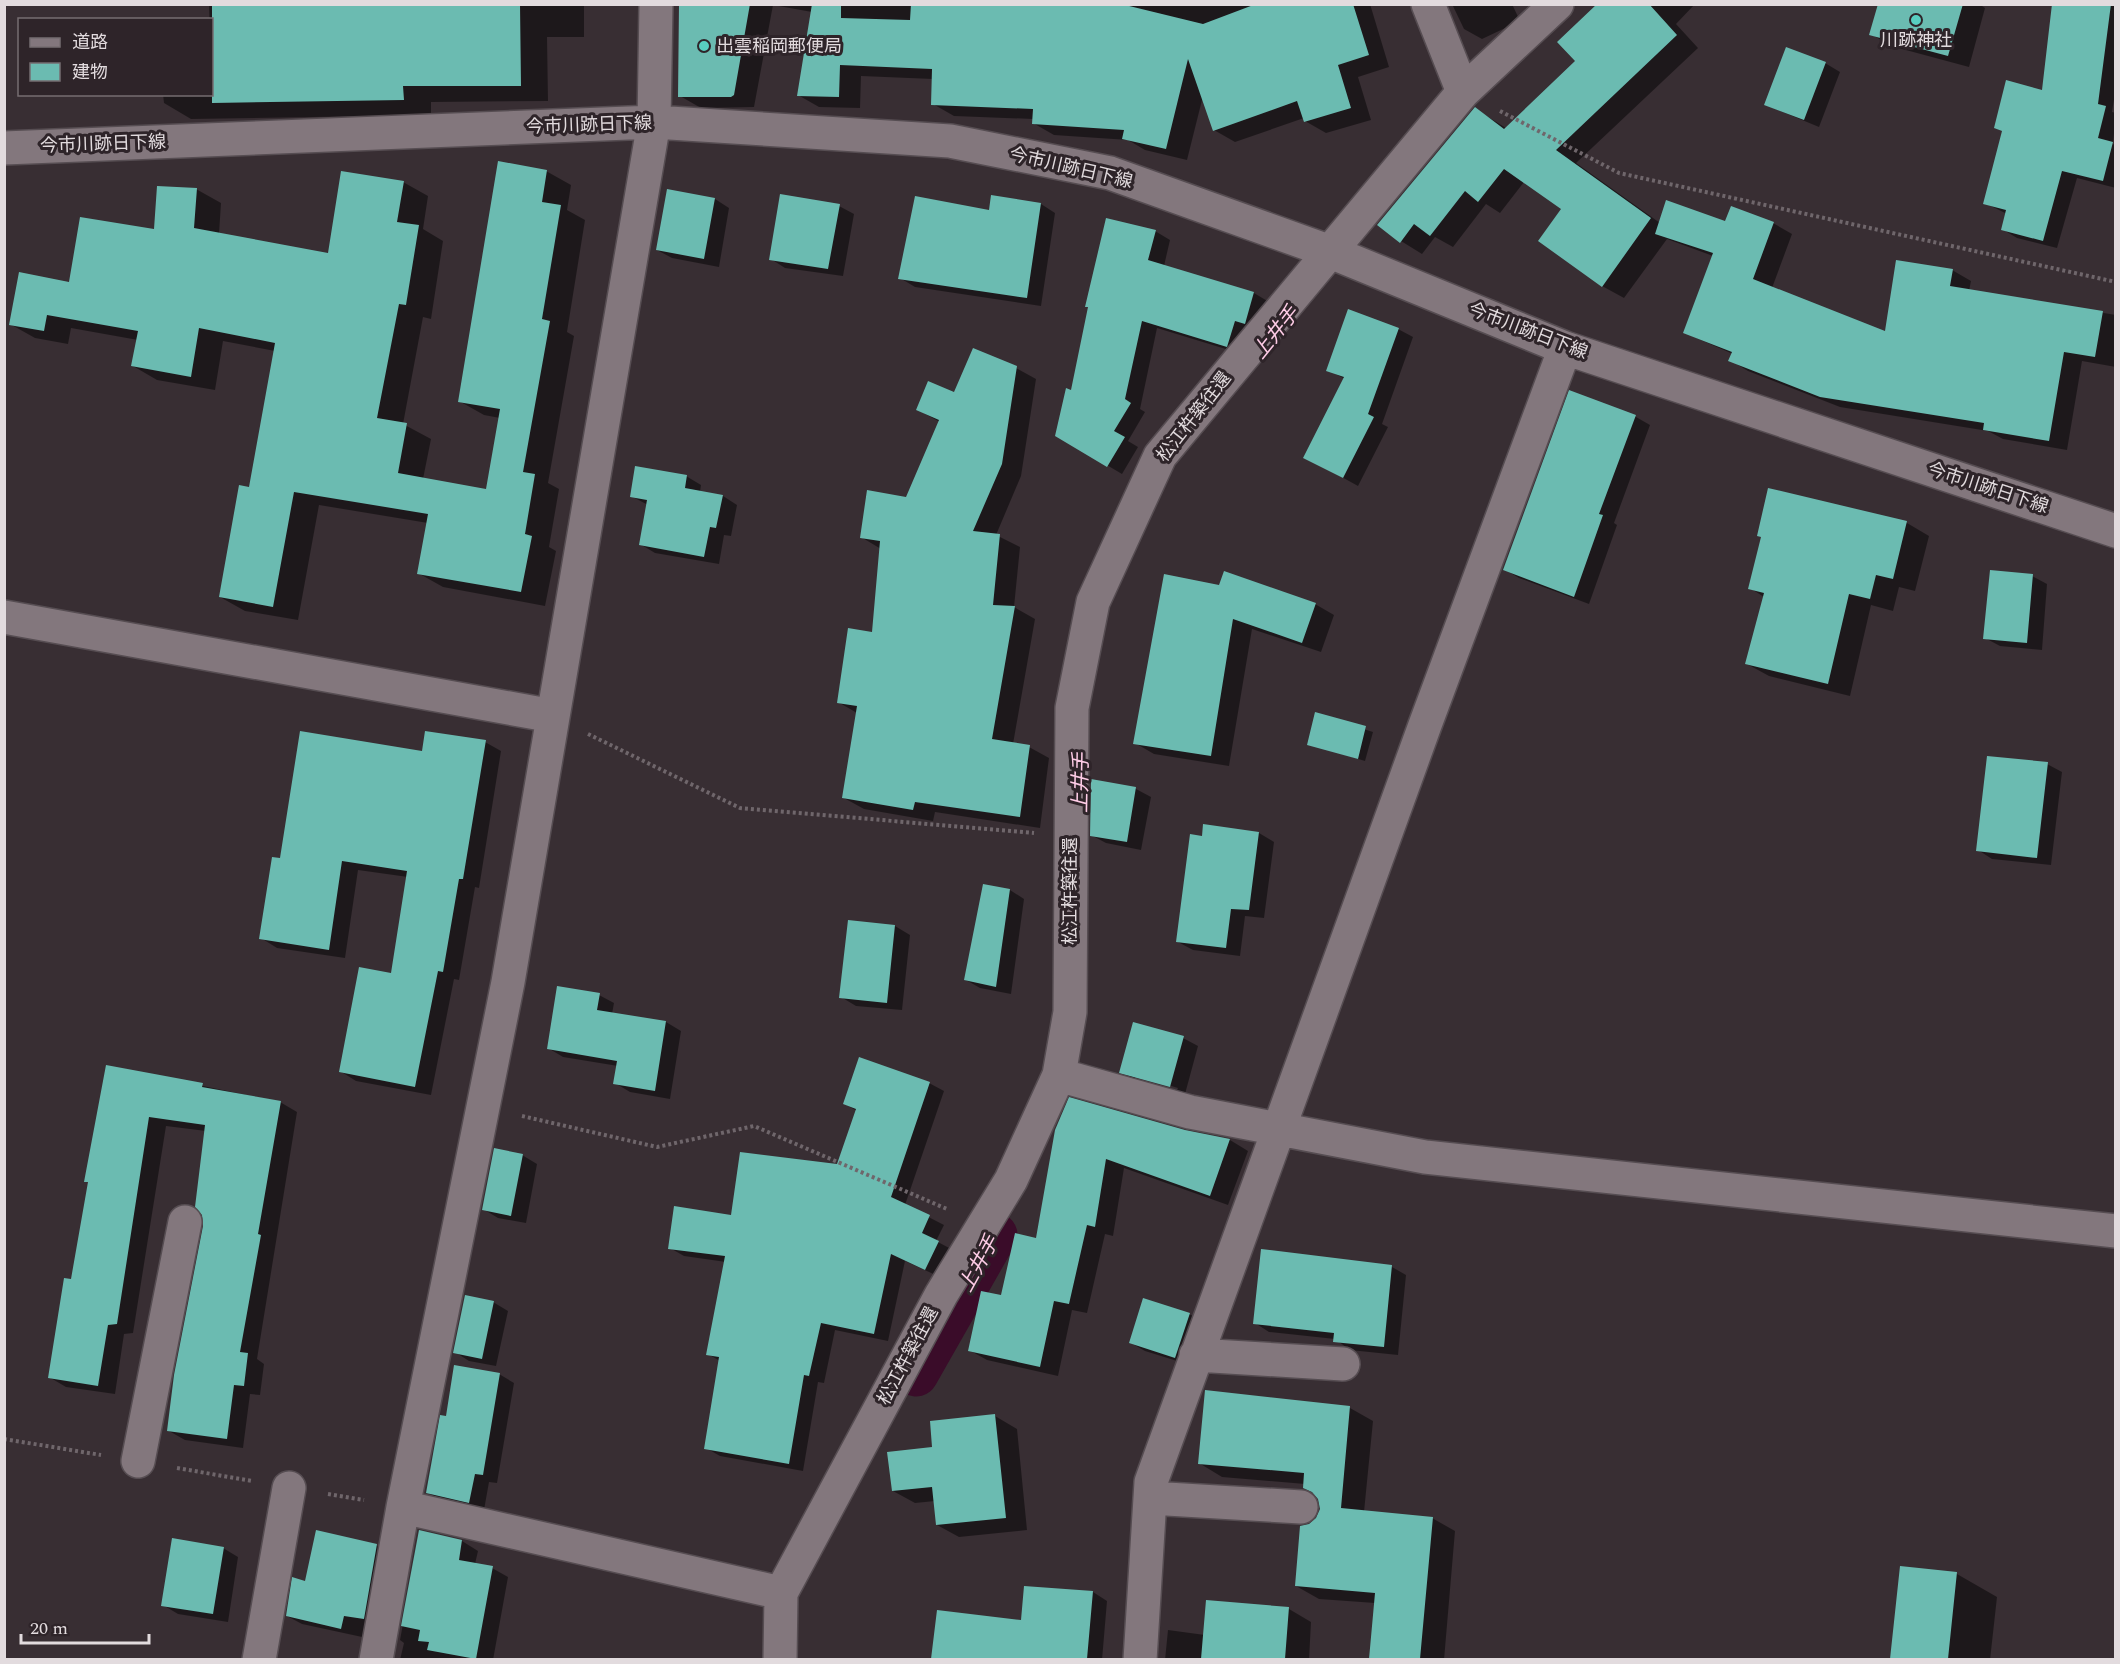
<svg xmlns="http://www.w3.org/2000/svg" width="2120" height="1664" font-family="Spectral,'Noto Sans JP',serif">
  <rect width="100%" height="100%" fill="#382e33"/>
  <path fill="#0007" fill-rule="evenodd" d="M 209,4 L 584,4 L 584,37 L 547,37 L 548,101 L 431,102 L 431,115 L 191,119 L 164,103 L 163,94 L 212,94 Z
    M 680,4 L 1370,4 L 1389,67 L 1358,77 L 1371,120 L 1326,133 L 1305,121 L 1304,118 L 1235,142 L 1214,130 L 1203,96 L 1187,160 L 1145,150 L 1128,140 L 1054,135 L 1033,123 L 1033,119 L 954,116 L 933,104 L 933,79 L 861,76 L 860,108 L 819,107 L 798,95 L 812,12 L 773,5 L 754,107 L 701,108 L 680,96 Z
    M 1452,4 L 1512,4 L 1520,21 L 1482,39 L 1464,29 Z
    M 1599,4 L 1695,4 L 1676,24 L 1698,48 L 1576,163 L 1660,223 L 1773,223 L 1792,234 L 1772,288 L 1887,333 L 1952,270 L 1971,281 L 1969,291 L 2116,315 L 2116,367 L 2082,361 L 2067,450 L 2003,439 L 1988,431 L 1840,407 L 1748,371 L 1730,360 L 1733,354 L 1685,333 L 1713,256 L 1667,239 L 1624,298 L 1602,286 L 1563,209 L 1524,182 L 1500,213 L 1486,204 L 1453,247 L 1435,237 L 1422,254 L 1401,241 L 1475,109 L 1506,128 L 1577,61 Z
    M 1879,4 L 1979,4 L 1985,8 L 1969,67 L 1891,46 L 1871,34 Z
    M 2054,4 L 2116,4 L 2116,87 L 2112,112 L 2116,113 L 2113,144 L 2116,145 L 2116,188 L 2077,178 L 2057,248 L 2017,238 L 2002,229 L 2007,214 L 1985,203 L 2004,132 L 1995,128 L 2043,91 Z
    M 1825,63 L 1840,72 L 1819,127 L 1766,105 Z
    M 546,171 L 571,185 L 567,210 L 585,220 L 567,332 L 574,336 L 548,483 L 559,489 L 549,547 L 556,551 L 545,606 L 443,587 L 418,573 L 428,523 L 319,505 L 298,620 L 245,611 L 220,597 L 250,488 L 275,351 L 223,341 L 215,390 L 157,380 L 133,366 L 138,340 L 71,328 L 68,344 L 35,338 L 10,324 L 156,231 L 196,189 L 221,203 L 219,234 L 330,255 L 403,182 L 428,196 L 423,229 L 443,241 L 431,319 L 423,317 L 403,424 L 431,439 L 423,479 L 487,491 L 500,418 L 484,415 L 459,401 Z
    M 715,199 L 729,208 L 719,267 L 672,258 L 657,250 Z
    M 1041,204 L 1055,213 L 1041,306 L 915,287 L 900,278 L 990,211 Z
    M 839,206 L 854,214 L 843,276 L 785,268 L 771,259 Z
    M 1155,231 L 1170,240 L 1164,266 L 1254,293 L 1269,302 L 1242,354 L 1157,328 L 1140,409 L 1145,412 L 1128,441 L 1138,447 L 1122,474 L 1056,435 L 1072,392 Z
    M 1398,329 L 1413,337 L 1382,424 L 1388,427 L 1358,486 L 1320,465 L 1345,379 L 1328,370 Z
    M 1016,368 L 1036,379 L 1021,476 L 996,535 L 1020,547 L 1014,607 L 1035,619 L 1013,744 L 1029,747 L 1049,758 L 1040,828 L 935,812 L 933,821 L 864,809 L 844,798 L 857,713 L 838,702 L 873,633 L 881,549 L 861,537 L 907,498 L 940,422 L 918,410 Z
    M 1570,392 L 1636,417 L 1650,425 L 1614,523 L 1617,525 L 1589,604 L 1519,578 L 1504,569 Z
    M 686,476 L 701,485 L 700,492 L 723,496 L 737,505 L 731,536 L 724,535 L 719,564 L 655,553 L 640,544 L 648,505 L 631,496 Z
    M 1907,523 L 1929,536 L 1915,591 L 1899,587 L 1893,611 L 1871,605 L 1850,696 L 1769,676 L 1747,664 L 1764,597 L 1750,588 Z
    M 1165,576 L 1315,604 L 1334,615 L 1321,652 L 1252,629 L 1229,766 L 1154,754 L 1135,743 Z
    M 2032,576 L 2047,584 L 2042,650 L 2000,646 L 1985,638 Z
    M 1316,714 L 1373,732 L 1365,761 L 1309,744 Z
    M 485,742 L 501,751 L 479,888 L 475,887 L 459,980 L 454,979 L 431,1095 L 356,1081 L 340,1071 L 392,975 L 408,877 L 358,870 L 345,958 L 277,948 L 261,938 L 281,860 L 423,753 Z
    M 2047,764 L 2062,772 L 2051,865 L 1992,859 L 1978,850 Z
    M 1092,781 L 1136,789 L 1151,797 L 1141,850 L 1106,843 L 1091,835 Z
    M 1259,833 L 1274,842 L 1264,918 L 1245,916 L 1240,956 L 1193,950 L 1178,942 L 1203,838 Z
    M 1010,890 L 1024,899 L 1011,994 L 980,988 L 966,980 Z
    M 895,926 L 910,935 L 902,1010 L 856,1006 L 841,997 Z
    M 599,995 L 614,1003 L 612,1014 L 666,1022 L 681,1031 L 670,1099 L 630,1092 L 615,1083 L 618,1066 L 563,1057 L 548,1048 Z
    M 1183,1038 L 1198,1046 L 1185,1094 L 1136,1080 L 1121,1072 ZM 1135,1075 L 1178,1088 L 1177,1090 L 1135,1079 Z
    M 107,1066 L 280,1102 L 297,1112 L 257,1359 L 264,1364 L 260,1395 L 250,1394 L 243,1448 L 185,1440 L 169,1431 L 205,1226 L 206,1131 L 166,1126 L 133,1333 L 124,1334 L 115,1394 L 66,1387 L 49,1377 L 72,1280 L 90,1183 L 86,1181 Z
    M 929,1083 L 944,1091 L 905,1205 L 944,1225 L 936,1241 L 953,1250 L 940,1277 L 905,1261 L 888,1341 L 835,1330 L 824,1383 L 818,1382 L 803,1471 L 720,1456 L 706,1448 L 720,1361 L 708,1354 L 726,1262 L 684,1256 L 670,1248 L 838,1166 L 857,1111 L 845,1104 Z
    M 1056,1130 L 1185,1132 L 1230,1140 L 1248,1151 L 1228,1205 L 1124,1168 L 1113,1236 L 1105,1234 L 1087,1313 L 1072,1310 L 1058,1376 L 987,1360 L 969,1350 L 1037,1240 Z
    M 522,1155 L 537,1164 L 526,1223 L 498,1218 L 483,1209 Z
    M 1392,1267 L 1406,1275 L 1398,1355 L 1350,1350 L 1335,1339 L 1269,1332 L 1255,1323 Z
    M 493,1302 L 508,1311 L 496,1366 L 469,1361 L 455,1352 Z
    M 1189,1314 L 1204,1322 L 1190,1365 L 1145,1351 L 1131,1343 Z
    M 499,1374 L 514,1383 L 497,1483 L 489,1482 L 484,1510 L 442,1501 L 427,1492 L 447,1418 Z
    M 1206,1392 L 1350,1408 L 1373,1421 L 1364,1512 L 1432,1518 L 1455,1531 L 1444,1660 L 1371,1660 L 1375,1603 L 1319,1599 L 1296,1586 L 1310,1525 L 1318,1519 L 1321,1509 L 1319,1499 L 1305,1484 L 1222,1477 L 1199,1463 Z
    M 995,1416 L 1017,1429 L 1027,1530 L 959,1537 L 937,1525 L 935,1501 L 915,1503 L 893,1491 L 934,1449 Z
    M 317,1532 L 377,1546 L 392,1554 L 376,1640 L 302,1624 L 287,1616 L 306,1582 Z
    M 420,1532 L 462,1541 L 478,1551 L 475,1564 L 492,1568 L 508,1577 L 493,1660 L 400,1660 L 404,1643 L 400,1640 Z
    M 223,1548 L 238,1557 L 228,1622 L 178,1614 L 163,1605 Z
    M 1901,1568 L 1957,1574 L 1997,1597 L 1990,1660 L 1892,1660 Z
    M 1093,1592 L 1107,1601 L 1102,1660 L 933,1660 L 939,1611 L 1023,1622 Z
    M 1289,1609 L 1311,1622 L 1309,1660 L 1165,1660 L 1168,1630 L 1205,1635 Z"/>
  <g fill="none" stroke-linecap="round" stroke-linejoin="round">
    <path stroke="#3a0c29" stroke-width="45" d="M 916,1374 L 995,1235"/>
  </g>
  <path fill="#6bbbb1" d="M 212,4 L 520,4 L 521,86 L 403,86 L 404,100 L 212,103 Z
    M 679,4 L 750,4 L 734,95 L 731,97 L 678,97 Z
    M 812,4 L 841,4 L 841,18 L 910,20 L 911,4 L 1121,4 L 1203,24 L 1256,4 L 1353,4 L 1369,55 L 1338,65 L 1351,108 L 1304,122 L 1297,101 L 1213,131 L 1188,59 L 1166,149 L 1122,139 L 1124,130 L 1032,124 L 1033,109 L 931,105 L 932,69 L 840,65 L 839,97 L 797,96 Z
    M 1597,4 L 1649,4 L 1677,35 L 1556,150 L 1651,218 L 1602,287 L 1538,241 L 1561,209 L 1504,169 L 1478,202 L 1465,191 L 1430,236 L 1414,224 L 1400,243 L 1377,225 L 1475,107 L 1504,129 L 1575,61 L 1557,42 Z
    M 1878,4 L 1963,4 L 1948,56 L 1869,35 Z
    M 2052,4 L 2111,4 L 2098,104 L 2106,106 L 2098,138 L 2113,142 L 2103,181 L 2062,171 L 2043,241 L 2001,230 L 2006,210 L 1983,204 L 2002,131 L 1994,128 L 2006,80 L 2042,90 Z
    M 1786,47 L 1826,62 L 1804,120 L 1764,105 Z
    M 498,161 L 547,170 L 542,202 L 561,205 L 542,319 L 550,321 L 523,472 L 535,474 L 525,534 L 532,536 L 521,592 L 417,574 L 428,514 L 294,492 L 273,607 L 219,597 L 239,485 L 249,487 L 275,343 L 199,328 L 191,377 L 131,366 L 138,331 L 47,315 L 44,331 L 9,325 L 19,272 L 69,282 L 80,217 L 154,229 L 157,186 L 197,188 L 194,228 L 328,253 L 341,171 L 404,181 L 397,222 L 419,225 L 406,305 L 399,304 L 377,418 L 407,423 L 398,473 L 486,489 L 500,409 L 458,402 Z
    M 667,189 L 715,198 L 704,259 L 656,250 Z
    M 780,194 L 840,204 L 828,269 L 769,260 Z
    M 991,195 L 1041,203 L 1027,298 L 898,279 L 915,196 L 989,210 Z
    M 1666,200 L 1725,221 L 1731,206 L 1774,222 L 1753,279 L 1885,331 L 1896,260 L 1953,269 L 1950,286 L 2103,311 L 2095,357 L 2064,352 L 2049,441 L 1983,430 L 1984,423 L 1820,397 L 1728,361 L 1732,352 L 1683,333 L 1713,253 L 1655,234 Z
    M 1106,218 L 1156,230 L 1148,260 L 1254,292 L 1245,324 L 1235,321 L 1227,347 L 1142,321 L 1125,399 L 1131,403 L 1114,431 L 1125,437 L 1107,467 L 1055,436 L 1066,388 L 1071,390 L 1088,307 L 1085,307 Z
    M 1348,309 L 1399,328 L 1368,414 L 1374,417 L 1343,478 L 1303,458 L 1344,377 L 1326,371 Z
    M 973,348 L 1017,366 L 1002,464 L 973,531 L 1000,534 L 993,605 L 1015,606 L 992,739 L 1030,745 L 1020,817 L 915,802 L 913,810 L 842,798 L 857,706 L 837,703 L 848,628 L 872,632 L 880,541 L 860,538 L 867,490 L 906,497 L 939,420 L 916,410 L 928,381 L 954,392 Z
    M 1569,390 L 1636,415 L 1599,514 L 1603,515 L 1574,597 L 1503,570 Z
    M 635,466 L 687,475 L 685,488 L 723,495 L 716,528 L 710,527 L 704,557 L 639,545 L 647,500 L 630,497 Z
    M 1768,488 L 1907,521 L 1893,579 L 1876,575 L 1870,599 L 1849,594 L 1828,684 L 1745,664 L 1764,593 L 1748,589 L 1761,537 L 1757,536 Z
    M 1990,570 L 2033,574 L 2027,643 L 1983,639 Z
    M 1224,571 L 1316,603 L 1302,643 L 1233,619 L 1211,756 L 1133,744 L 1164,574 L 1219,585 Z
    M 1315,712 L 1366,726 L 1358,759 L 1307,745 Z
    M 300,731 L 422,751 L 425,731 L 486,740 L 463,879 L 459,879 L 443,972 L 438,971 L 415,1087 L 339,1072 L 359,967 L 391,973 L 407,871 L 342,861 L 329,950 L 259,939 L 272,857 L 280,858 Z
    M 1987,756 L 2048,762 L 2037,858 L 1976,851 Z
    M 1091,779 L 1136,787 L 1127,842 L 1090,836 Z
    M 1203,824 L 1259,832 L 1249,910 L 1231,909 L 1226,948 L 1176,942 L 1190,834 L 1202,836 Z
    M 983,884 L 1010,889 L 996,987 L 964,980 Z
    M 848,920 L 895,925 L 887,1003 L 839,998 Z
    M 557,986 L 600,993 L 597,1010 L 666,1021 L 655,1091 L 613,1084 L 617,1061 L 547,1049 Z
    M 1133,1022 L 1184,1036 L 1170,1087 L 1119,1073 Z
    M 859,1057 L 930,1082 L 891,1197 L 930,1215 L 922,1233 L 939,1241 L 925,1270 L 891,1254 L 874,1334 L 821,1323 L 809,1376 L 804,1375 L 789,1464 L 704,1449 L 719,1357 L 706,1355 L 725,1256 L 668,1249 L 674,1206 L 731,1215 L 740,1152 L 837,1164 L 856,1109 L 843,1104 Z
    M 106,1065 L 203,1083 L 202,1087 L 281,1101 L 258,1234 L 261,1235 L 240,1352 L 248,1353 L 244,1386 L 234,1385 L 227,1439 L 167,1431 L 174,1375 L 203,1226 L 202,1215 L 195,1207 L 205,1125 L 149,1117 L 117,1324 L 108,1325 L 98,1386 L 48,1378 L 64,1278 L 71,1279 L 88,1182 L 84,1182 Z
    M 1069,1097 L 1185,1130 L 1230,1139 L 1210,1196 L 1106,1159 L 1095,1227 L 1087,1225 L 1069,1304 L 1054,1301 L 1040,1367 L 968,1351 L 981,1291 L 1001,1295 L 1015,1233 L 1036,1238 L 1055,1130 Z
    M 494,1148 L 523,1154 L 511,1216 L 482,1210 Z
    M 1261,1249 L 1392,1265 L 1384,1347 L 1333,1342 L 1334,1333 L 1253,1324 Z
    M 465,1295 L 494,1301 L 482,1359 L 453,1353 Z
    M 1143,1298 L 1190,1313 L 1175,1358 L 1129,1343 Z
    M 454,1365 L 500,1373 L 483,1475 L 475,1474 L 469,1503 L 426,1493 L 440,1415 L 446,1416 Z
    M 1205,1390 L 1350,1406 L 1341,1508 L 1433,1517 L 1420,1659 L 1369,1659 L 1375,1593 L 1295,1586 L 1300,1526 L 1309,1524 L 1316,1518 L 1320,1509 L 1318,1499 L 1312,1492 L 1303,1488 L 1304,1473 L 1198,1464 Z
    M 995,1414 L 1006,1518 L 936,1525 L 932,1487 L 892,1491 L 887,1452 L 932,1447 L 930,1421 Z
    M 316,1530 L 377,1544 L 364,1619 L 344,1616 L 341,1629 L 286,1616 L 292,1577 L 305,1581 Z
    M 419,1530 L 462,1540 L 459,1560 L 493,1566 L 476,1659 L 427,1650 L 429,1642 L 418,1641 L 420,1630 L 401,1626 Z
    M 172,1538 L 224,1547 L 213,1614 L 161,1606 Z
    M 1900,1566 L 1957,1572 L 1948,1659 L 1890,1659 Z
    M 1024,1586 L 1093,1591 L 1087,1659 L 931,1659 L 937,1610 L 1021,1620 Z
    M 1206,1600 L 1289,1607 L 1285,1659 L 1201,1659 Z"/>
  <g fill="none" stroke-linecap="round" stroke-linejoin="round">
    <g stroke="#564d52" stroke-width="36">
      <path id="minor" d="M 1428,4 L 1463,92
        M 4,148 L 654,122 L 950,141 L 1110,173 L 1328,251 L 1565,348 L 2116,531
        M 4,617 L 553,716
        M 1059,1075 L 1190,1112 L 1425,1157 L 2116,1231
        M 1196,1355 L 1343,1364
        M 138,1461 L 185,1222
        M 1150,1498 L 1301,1507
        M 403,1507 L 781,1593
        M 259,1660 L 289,1488
        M 376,1660 L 403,1507 L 508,982 L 654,122 L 656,4
        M 780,1660 L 781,1593 L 941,1295 L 1011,1180 L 1059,1075 L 1070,1012 L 1072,708 L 1093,602 L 1160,456 L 1463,92 L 1557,4
        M 1140,1660 L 1151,1482 L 1425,725 L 1565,348"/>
    </g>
    <path stroke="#6f666b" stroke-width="4" stroke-dasharray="3 3" stroke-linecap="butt" d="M 1500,111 L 1619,173 L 2116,282
      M 588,734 L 740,808 L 1034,833
      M 522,1116 L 657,1147 L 754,1126 L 947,1209
      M 4,1439 L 101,1455
      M 177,1468 L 252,1481
      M 328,1494 L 364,1500"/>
    <use href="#minor" stroke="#83777d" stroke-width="33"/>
  </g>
  <g fill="#58cec0" stroke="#2e2429" stroke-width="2">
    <circle cx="1916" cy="20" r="6"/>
    <circle cx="704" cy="46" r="6"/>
  </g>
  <g text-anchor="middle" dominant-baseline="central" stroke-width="6" stroke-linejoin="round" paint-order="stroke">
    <g font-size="18" fill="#e2dbde" stroke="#2e2429">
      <text x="1916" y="40">川跡神社</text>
      <text x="716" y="46" text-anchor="start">出雲稲岡郵便局</text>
    </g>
    <g font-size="18" fill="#e2dbde" stroke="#2e2429">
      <text transform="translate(589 125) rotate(-2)">今市川跡日下線</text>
      <text transform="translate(103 144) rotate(-2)">今市川跡日下線</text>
      <text transform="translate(1071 168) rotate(13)">今市川跡日下線</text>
      <text transform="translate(1528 331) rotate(21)">今市川跡日下線</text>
      <text transform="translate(1194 417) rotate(-52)">松江杵築往還</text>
      <text transform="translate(1988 488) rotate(18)">今市川跡日下線</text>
      <text transform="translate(1070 891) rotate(-90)">松江杵築往還</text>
      <text transform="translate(908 1356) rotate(-62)">松江杵築往還</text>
    </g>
    <g font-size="20" font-style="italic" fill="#fecce6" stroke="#2e2429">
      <text transform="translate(1276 333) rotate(-51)">上井手</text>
      <text transform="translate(1081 783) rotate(-89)">上井手</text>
      <text transform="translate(979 1264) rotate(-61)">上井手</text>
    </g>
  </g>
  <rect width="2120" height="1664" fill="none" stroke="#e2dbde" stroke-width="12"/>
  <rect x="18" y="18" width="195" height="78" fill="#2e2429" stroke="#766d71" stroke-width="1.5"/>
  <rect x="30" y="38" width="30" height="9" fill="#83777d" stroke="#766d71" stroke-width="1.5"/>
  <text x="72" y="48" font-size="18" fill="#e2dbde">道路</text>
  <rect x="30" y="63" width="30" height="18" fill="#6bbbb1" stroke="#766d71" stroke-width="1.5"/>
  <text x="72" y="78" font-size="18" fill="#e2dbde">建物</text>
  <path d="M21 1634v9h128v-9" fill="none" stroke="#e2dbde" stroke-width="3"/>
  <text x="30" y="1634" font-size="18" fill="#e2dbde" stroke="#2e2429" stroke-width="4.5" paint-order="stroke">20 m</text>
</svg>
